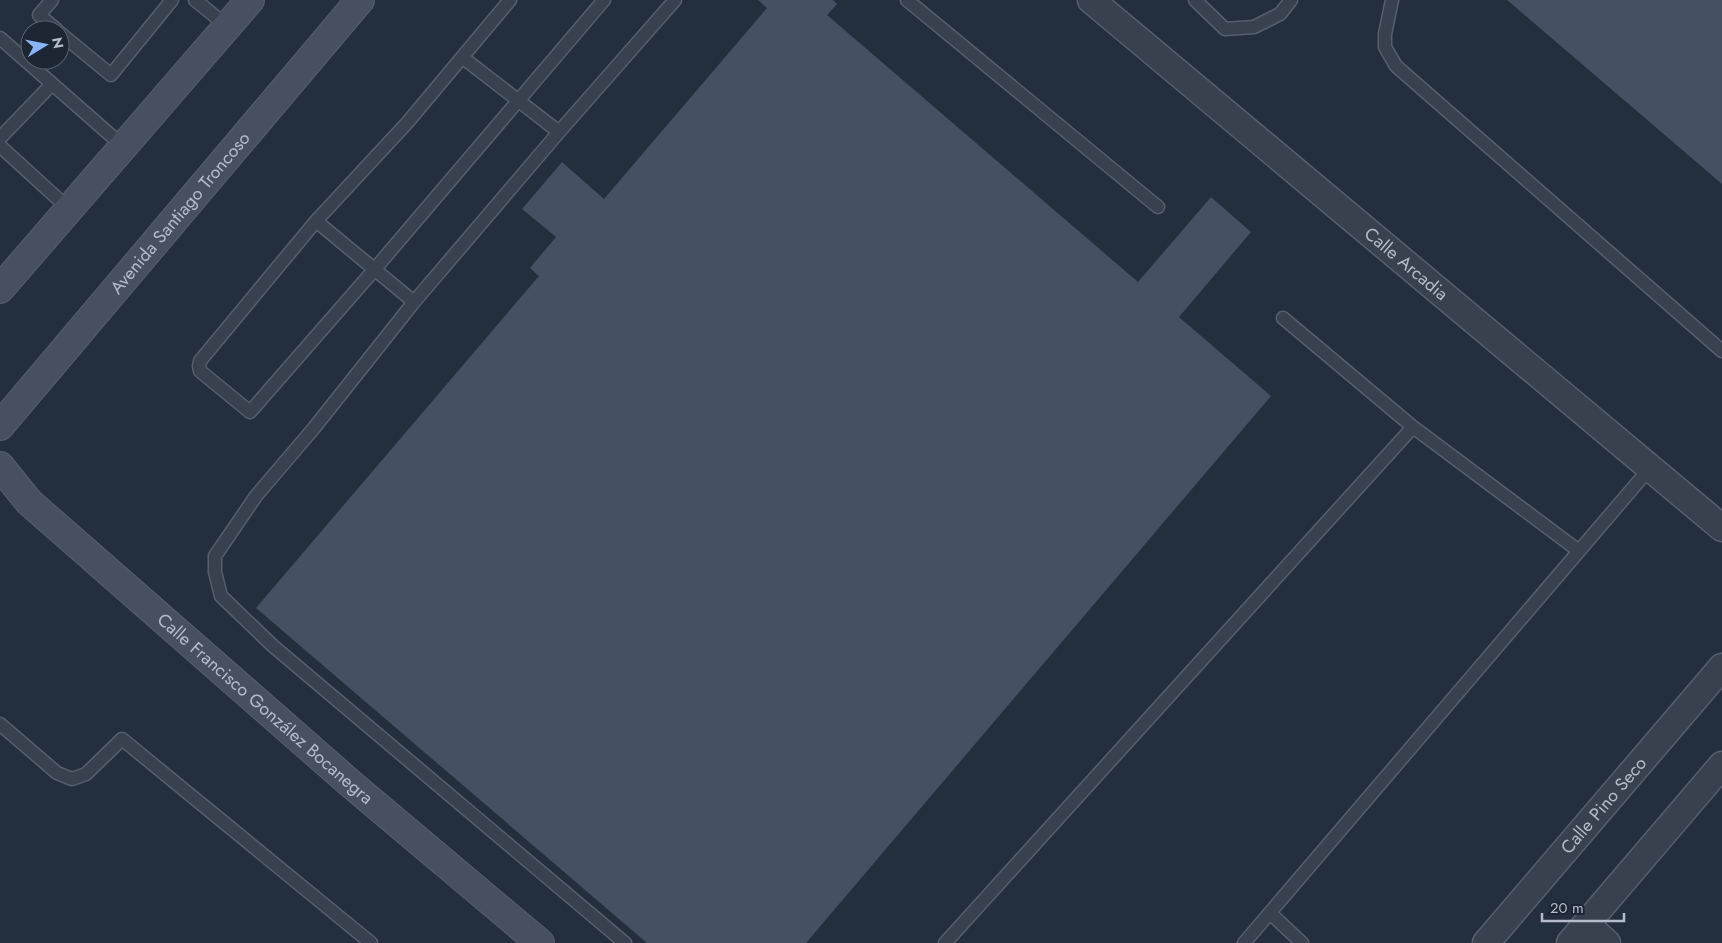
<svg xmlns="http://www.w3.org/2000/svg" width="1722" height="943" font-family="Jost,sans-serif">
  <rect width="100%" height="100%" fill="#242f3e"/>
  <path fill="#455162" d="M 758,0 L 833,0 L 837,4 L 827,15 L 1138,282 L 1211,197 L 1251,232 L 1179,317 L 1271,396 L 806,943 L 647,943 L 256,608 L 539,276 L 530,268 L 556,237 L 522,209 L 562,162 L 604,199 L 767,8 Z
    M 1507,0 L 1722,0 L 1722,184 Z"/>
  <g fill="none" stroke-linecap="round" stroke-linejoin="round">
    <g stroke="#565f6c" stroke-width="15">
      <path id="lane" d="M 52,0 L 39,15 L 57,30
        M 195,0 L 227,26
        M 510,0 L 407,123 L 316,221 L 200,361 L 199,366 L 200,371 L 250,412 L 374,270 L 604,0
        M 907,0 L 1158,207
        M 1195,0 L 1225,29 L 1254,27 L 1280,14 L 1291,0
        M 1392,0 L 1385,34 L 1385,47 L 1396,66 L 1722,351
        M 60,33 L 111,75 L 172,0
        M 0,38 L 124,147
        M 462,57 L 559,132
        M 0,138 L 52,84
        M 0,146 L 69,209
        M 316,221 L 414,302
        M 1283,318 L 1413,427
        M 0,724 L 57,773 L 72,779 L 86,774 L 122,739 L 371,943
        M 1270,913 L 1302,943
        M 625,943 L 273,646 L 221,596 L 215,572 L 215,556 L 256,496 L 314,428 L 414,302 L 559,132 L 675,0
        M 945,943 L 1413,427 L 1579,551
        M 1244,943 L 1650,468"/>
    </g>
    <g stroke="#565f6c" stroke-width="29">
      <g id="street">
        <path id="s1" d="M 1091,0 L 1722,528"/>
        <path d="M 1587,925 L 1607,943"/>
        <path id="s2" d="M 1486,943 L 1722,667"/>
        <path d="M 1570,943 L 1722,765"/>
      </g>
    </g>
    <g stroke="#565f6c" stroke-width="30">
      <g id="secondary">
        <path d="M 0,289 L 250,0"/>
        <path id="s3" d="M 0,426 L 360,0"/>
        <path id="s4" d="M 0,466 L 29,502 L 351,784 L 540,943"/>
      </g>
    </g>
    <use href="#lane" stroke="#38414e" stroke-width="12"/>
    <use href="#street" stroke="#38414e" stroke-width="26"/>
    <use href="#secondary" stroke="#465061" stroke-width="28"/>
  </g>
  <g text-anchor="middle" dominant-baseline="central" stroke-width="4" stroke-linejoin="round" paint-order="stroke">
    <g font-size="18" fill="#b4bcc9" stroke="#1d2633">
      <text stroke="none"><textPath href="#s3" startOffset="279">Avenida Santiago Troncoso</textPath></text>
      <text stroke="none"><textPath href="#s1" startOffset="411">Calle Arcadia</textPath></text>
      <text stroke="none"><textPath href="#s4" startOffset="360">Calle Francisco González Bocanegra</textPath></text>
      <text stroke="none"><textPath href="#s2" startOffset="181">Calle Pino Seco</textPath></text>
    </g>
  </g>
  <g transform="translate(45 45) rotate(80)"><circle r="24" fill="#1d2633" stroke="#59626f"/>
  <path d="M0-4L9 19L0 12L-9 19Z" fill="#8ab4f8"/>
  <text y="-8" font-size="14" font-weight="bold" text-anchor="middle" fill="#b4bcc9">N</text>
  </g>
  <path d="M1542 913v8h82v-8" fill="none" stroke="#b4bcc9" stroke-width="2.5"/>
  <text x="1550" y="913" font-size="15" fill="#b4bcc9" stroke="#1d2633" stroke-width="4" paint-order="stroke">20 m</text>
</svg>
